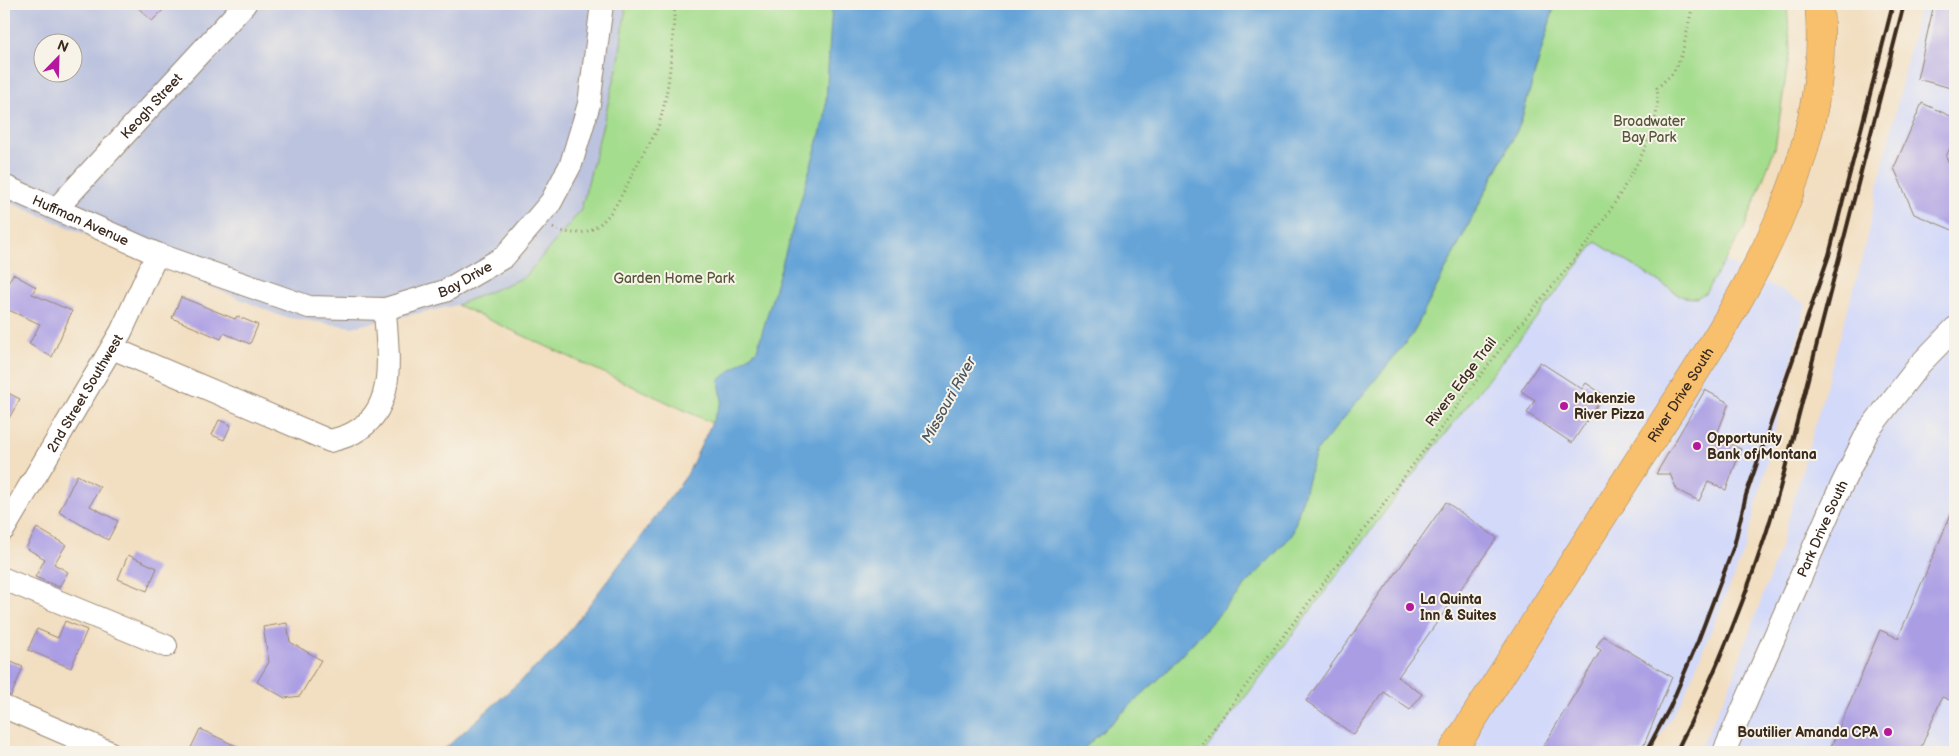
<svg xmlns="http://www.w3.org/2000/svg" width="1959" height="756" font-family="'Balsamiq Sans',sans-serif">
  <rect width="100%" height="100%" fill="#f7f3e8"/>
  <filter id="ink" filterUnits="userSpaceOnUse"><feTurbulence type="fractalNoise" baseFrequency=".02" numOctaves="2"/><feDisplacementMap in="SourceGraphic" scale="10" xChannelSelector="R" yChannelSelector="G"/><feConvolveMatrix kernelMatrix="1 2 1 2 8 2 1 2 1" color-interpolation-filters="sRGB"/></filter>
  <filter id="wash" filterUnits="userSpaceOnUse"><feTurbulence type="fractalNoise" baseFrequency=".0096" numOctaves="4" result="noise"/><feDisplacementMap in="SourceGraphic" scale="20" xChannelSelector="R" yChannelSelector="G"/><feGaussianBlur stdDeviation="1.12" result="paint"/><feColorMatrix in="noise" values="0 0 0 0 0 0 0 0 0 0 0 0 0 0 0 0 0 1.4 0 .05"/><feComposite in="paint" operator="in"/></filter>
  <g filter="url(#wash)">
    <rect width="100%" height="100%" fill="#f2dec0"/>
    <path fill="#d3d9f9" d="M 1920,4 L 1955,4 L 1955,752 L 1698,752 L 1729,688 L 1780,548 L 1860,266 Z
      M 1596,242 L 1683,297 L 1705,293 L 1725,260 L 1806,304 L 1746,547 L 1684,696 L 1651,752 L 1204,752 L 1407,482 Z"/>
    <path fill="#bcc3de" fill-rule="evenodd" d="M 4,4 L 626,4 L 619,61 L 581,210 L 525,277 L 457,305 L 352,327 L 283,317 L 4,200 ZM 42,42 L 72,42 L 72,72 L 42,72 Z"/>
    <path fill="#a5dd8e" stroke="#708456" d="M 626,4 L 849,4 L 797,289 L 725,429 L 457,305 L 525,277 L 581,210 L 619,61 Z
      M 1555,4 L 1787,4 L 1790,49 L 1775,148 L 1744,229 L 1705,293 L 1696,298 L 1683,297 L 1596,242 L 1407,482 L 1204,752 L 1080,752 L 1163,675 L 1292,535 L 1316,451 L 1412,335 L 1520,125 Z"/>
    <path fill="#66a4d8" stroke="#50677b" d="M 832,4 L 1555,4 L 1520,124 L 1412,335 L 1316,452 L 1292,535 L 1163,675 L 1080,752 L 441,752 L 555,650 L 687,475 L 722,401 L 719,380 L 757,350 L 825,117 Z"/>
    <g id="blocks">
      <path fill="#aa9de4" d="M 134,4 L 169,4 L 152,21 Z
        M 1934,4 L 1955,4 L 1955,89 L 1917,79 Z
        M 1922,103 L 1955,118 L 1955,136 L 1946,157 L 1955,176 L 1955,231 L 1914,214 L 1894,168 Z
        M 13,274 L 36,287 L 32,294 L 72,311 L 52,357 L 29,344 L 40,324 L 4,308 L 4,291 Z
        M 181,297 L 235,319 L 237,316 L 258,325 L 250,344 L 224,333 L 221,339 L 172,318 Z
        M 1540,362 L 1582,389 L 1586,383 L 1604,395 L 1572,443 L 1527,413 L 1535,400 L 1521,391 Z
        M 1705,390 L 1729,403 L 1716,437 L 1741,449 L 1726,490 L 1708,482 L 1699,501 L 1677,490 L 1670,474 L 1656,474 Z
        M 4,391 L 20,399 L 4,427 Z
        M 219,420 L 231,425 L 224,440 L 212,435 Z
        M 77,475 L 100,487 L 90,506 L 118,521 L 108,540 L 59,512 Z
        M 1446,502 L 1497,538 L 1398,677 L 1422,694 L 1410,710 L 1384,692 L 1354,735 L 1306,701 Z
        M 1955,505 L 1955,702 L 1942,697 L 1920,750 L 1917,748 L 1915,752 L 1844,752 L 1831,747 L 1880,630 L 1898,638 Z
        M 37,528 L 66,545 L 54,564 L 68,572 L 59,587 L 35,577 L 45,559 L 26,548 Z
        M 128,555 L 157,568 L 147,591 L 118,579 Z
        M 65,621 L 87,630 L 71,668 L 28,650 L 37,629 L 58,638 Z
        M 287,623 L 290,642 L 321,660 L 300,696 L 285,698 L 257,682 L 269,662 L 263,627 Z
        M 1603,636 L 1672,677 L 1641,752 L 1540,752 L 1601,650 L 1596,647 Z
        M 4,659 L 23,667 L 11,696 L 4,694 Z
        M 200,729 L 249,752 L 189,752 Z"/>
    </g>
  </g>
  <g filter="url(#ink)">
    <use href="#blocks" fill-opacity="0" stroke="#96846f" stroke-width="1"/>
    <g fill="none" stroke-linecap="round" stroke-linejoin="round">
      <g stroke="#96846f" stroke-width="24">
        <g id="minor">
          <path id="s1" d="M 4,186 L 157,254 L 309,307 L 385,309 L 445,291 L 504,257 L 551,202 L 571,164 L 589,104 L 602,4"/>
          <path id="s2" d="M 57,208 L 245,4"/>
          <path d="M 112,348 L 330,441 C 337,439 346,437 353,433 C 399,409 387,352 385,309"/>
          <path id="s3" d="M 4,529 L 121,332 L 157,254"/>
          <path d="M 4,579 L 166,646"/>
          <path d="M 4,707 L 109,752"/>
          <path id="s4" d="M 1724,752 L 1833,503 L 1868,431 L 1920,364 L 1955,328"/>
        </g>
      </g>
      <g stroke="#96846f" stroke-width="29">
        <g id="major">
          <path id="s5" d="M 1452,752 C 1511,659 1571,566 1631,472 C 1720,331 1835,180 1819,4"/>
        </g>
      </g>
      <path stroke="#96846f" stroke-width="3" stroke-dasharray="1 4" stroke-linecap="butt" d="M 553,228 C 604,250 620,196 639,161 C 645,149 655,137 659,124 C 671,86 672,44 675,4
        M 1196,752 C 1295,620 1396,488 1495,356 C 1536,302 1586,253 1620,194 C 1638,162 1662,125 1657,88 L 1673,73 L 1682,54 L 1693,4"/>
      <use href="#minor" stroke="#fff" stroke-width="22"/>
      <use href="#major" stroke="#f8bf6c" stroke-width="28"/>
      <path stroke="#3b2a1e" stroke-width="4" d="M 1646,752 L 1670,707 L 1698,641 L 1734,546 L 1746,495 L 1829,255 L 1893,4
        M 1676,752 C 1720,666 1753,581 1780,488 L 1904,4"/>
    </g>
  </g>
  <g fill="#b5179e" stroke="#f7f3e8" stroke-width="2">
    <circle cx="1564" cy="406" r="5"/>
    <circle cx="1697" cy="446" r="5"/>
    <circle cx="1410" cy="607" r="5"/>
    <circle cx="1888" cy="732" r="5"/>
  </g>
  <g text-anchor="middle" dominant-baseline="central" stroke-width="4" stroke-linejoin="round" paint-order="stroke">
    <g font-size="14" fill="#3b2a1e" stroke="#f7f3e8">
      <text stroke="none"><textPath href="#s2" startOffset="139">Keogh Street</textPath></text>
      <text stroke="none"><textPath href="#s1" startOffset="84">Huffman Avenue</textPath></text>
      <text stroke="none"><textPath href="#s1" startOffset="490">Bay Drive</textPath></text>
      <text transform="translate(1461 382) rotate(-53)">Rivers Edge Trail</text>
      <text stroke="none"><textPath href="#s3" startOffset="158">2nd Street Southwest</textPath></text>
      <text stroke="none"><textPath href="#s5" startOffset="424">River Drive South</textPath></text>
      <text stroke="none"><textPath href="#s4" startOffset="244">Park Drive South</textPath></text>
    </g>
    <g font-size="14" fill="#56573a" stroke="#f7f3e8">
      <text x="1649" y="121">Broadwater<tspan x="1649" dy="16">Bay Park</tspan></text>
      <text x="674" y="278">Garden Home Park</text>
    </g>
    <g font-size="14" font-weight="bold" fill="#3b2a1e" stroke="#f7f3e8" text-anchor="start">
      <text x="1574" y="398">Makenzie<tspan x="1574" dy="16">River Pizza</tspan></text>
      <text x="1707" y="438">Opportunity<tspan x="1707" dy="16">Bank of Montana</tspan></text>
      <text x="1420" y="599">La Quinta<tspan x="1420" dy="16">Inn &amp; Suites</tspan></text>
      <text x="1878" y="732" text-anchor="end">Boutilier Amanda CPA</text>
    </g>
    <g font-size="15" font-style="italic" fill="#4a555f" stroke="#f7f3e8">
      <text transform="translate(949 400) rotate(-61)">Missouri River</text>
    </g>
  </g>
  <rect width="1959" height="756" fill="none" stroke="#f7f3e8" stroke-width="20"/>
  <g transform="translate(58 58) rotate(23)"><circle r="24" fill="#f7f3e8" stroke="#aca397"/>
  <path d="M0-4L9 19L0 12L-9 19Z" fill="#b5179e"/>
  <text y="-8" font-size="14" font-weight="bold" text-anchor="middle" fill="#3b2a1e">N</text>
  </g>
</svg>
